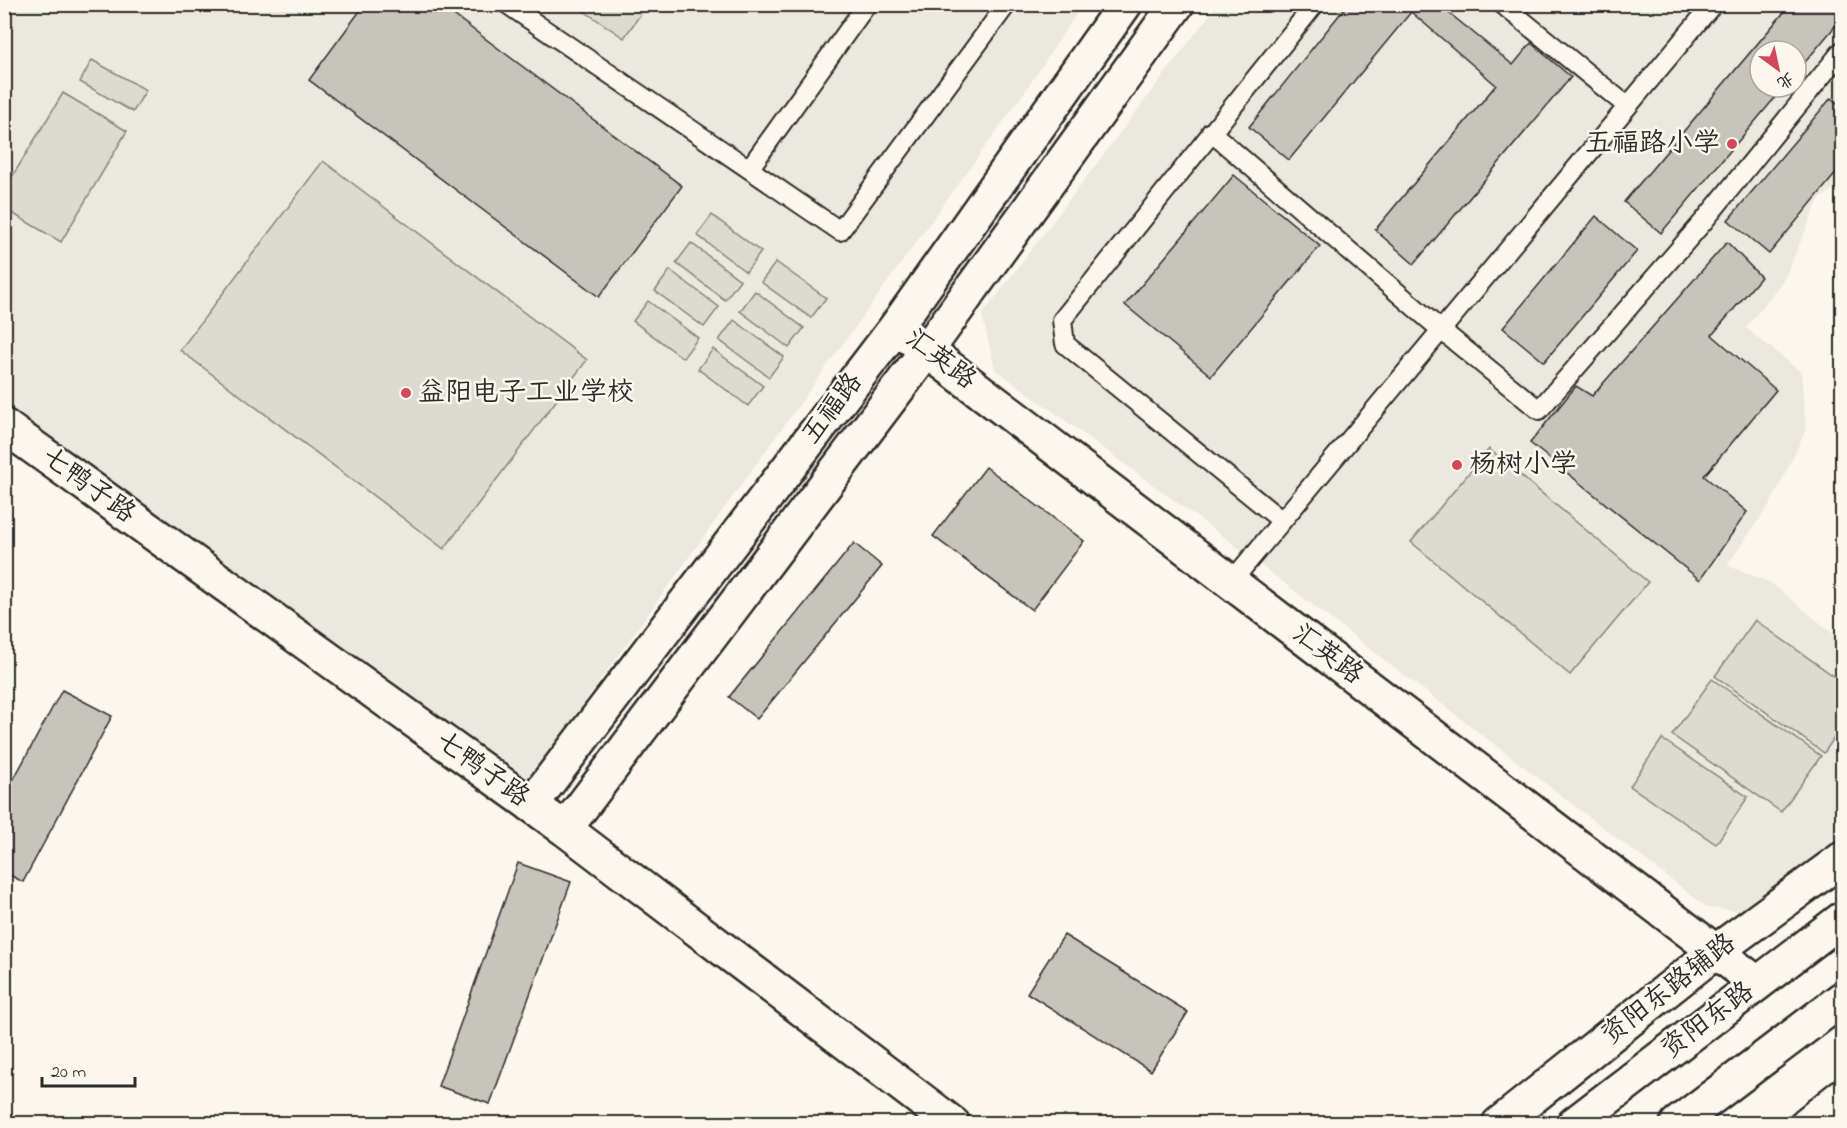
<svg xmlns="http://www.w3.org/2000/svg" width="1847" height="1128" font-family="'Indie Flower','LXGW WenKai TC',sans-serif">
  <rect width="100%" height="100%" fill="#fbf7ec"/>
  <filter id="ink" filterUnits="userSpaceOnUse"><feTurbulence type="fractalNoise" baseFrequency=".0167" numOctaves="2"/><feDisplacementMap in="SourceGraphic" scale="12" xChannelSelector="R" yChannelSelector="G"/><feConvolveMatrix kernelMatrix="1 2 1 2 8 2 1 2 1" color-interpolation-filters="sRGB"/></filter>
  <g filter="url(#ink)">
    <path fill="#ebe8de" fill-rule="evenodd" d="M 5,5 L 1082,5 L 1026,90 L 529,779 L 5,405 Z
      M 1217,5 L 1842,5 L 1842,182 L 1819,200 L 1784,279 L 1746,328 L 1801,372 L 1806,430 L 1772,501 L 1727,565 L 1771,583 L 1842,641 L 1842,836 L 1752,912 L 1708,908 L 1228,540 L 995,369 L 982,315 ZM 1760,51 L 1796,51 L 1796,87 L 1760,87 Z"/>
    <path fill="#dddad0" stroke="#84827e" stroke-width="1.5" d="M 644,4 L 646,6 L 624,38 L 575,5 Z
      M 92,60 L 146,90 L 133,112 L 80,82 Z
      M 63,93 L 127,131 L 61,242 L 5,209 L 4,190 Z
      M 323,161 L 587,360 L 444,549 L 180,350 Z
      M 712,215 L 761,252 L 746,272 L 697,235 Z
      M 691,243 L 740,280 L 725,300 L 676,263 Z
      M 776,262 L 826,298 L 811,318 L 761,282 Z
      M 670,270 L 719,307 L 704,327 L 655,291 Z
      M 755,291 L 804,328 L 789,348 L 740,311 Z
      M 648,301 L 698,338 L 683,358 L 633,321 Z
      M 734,320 L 784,357 L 769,377 L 719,340 Z
      M 713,349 L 763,386 L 748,406 L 698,369 Z
      M 1489,449 L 1648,582 L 1570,675 L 1411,542 Z
      M 1755,620 L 1842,682 L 1842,726 L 1824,753 L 1715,676 Z
      M 1712,679 L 1821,756 L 1781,812 L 1672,735 Z
      M 1662,739 L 1748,797 L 1716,844 L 1630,786 Z"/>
    <path fill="#c7c4bc" stroke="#2b2b2b" stroke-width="1.5" d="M 365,4 L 439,4 L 682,186 L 599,297 L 309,80 Z
      M 1348,4 L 1438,4 L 1513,65 L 1531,43 L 1571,77 L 1414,264 L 1375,230 L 1496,85 L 1411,12 L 1289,160 L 1249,127 Z
      M 1791,4 L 1842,4 L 1842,18 L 1796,73 L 1796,51 L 1760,51 L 1760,87 L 1784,87 L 1661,233 L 1624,202 Z
      M 1831,98 L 1842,107 L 1842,166 L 1769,254 L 1728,220 Z
      M 1234,175 L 1320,246 L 1211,376 L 1125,305 Z
      M 1596,216 L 1637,251 L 1544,362 L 1503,328 Z
      M 1727,242 L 1761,277 L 1712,335 L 1776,390 L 1704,476 L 1747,512 L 1700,580 L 1530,443 L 1576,386 L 1592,396 Z
      M 986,467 L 1084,541 L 1032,610 L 933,536 Z
      M 854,543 L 882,566 L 757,719 L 729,697 Z
      M 62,690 L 112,716 L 23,882 L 4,872 L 4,797 Z
      M 518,863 L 571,882 L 490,1104 L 438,1086 Z
      M 1064,935 L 1188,1012 L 1151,1071 L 1027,993 Z"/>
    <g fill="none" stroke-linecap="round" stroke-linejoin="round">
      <g stroke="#2b2b2b" stroke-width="22">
        <path id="service" d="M 507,4 L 840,231 L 1007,4
          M 1502,4 L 1627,106
          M 1211,132 L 1441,330 L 1539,410 L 1703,222 L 1842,51
          M 749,169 L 867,4
          M 1282,521 L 1065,344 L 1062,320 L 1315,4
          M 1231,582 L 1713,4"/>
      </g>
      <g stroke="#2b2b2b" stroke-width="38">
        <path id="minor" d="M 1499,1124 L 1715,952 L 1842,859
          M 1807,1124 L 1842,1096"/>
      </g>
      <g stroke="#2b2b2b" stroke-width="38">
        <path id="tertiary" d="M 896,327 L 1757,983
          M 4,426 L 565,829 L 953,1124
          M 531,805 L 896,327 L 1125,4
          M 565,829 L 928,349 L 1177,4"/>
      </g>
      <g stroke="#2b2b2b" stroke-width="38">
        <path id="primary" d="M 1574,1124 L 1842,919
          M 1677,1124 L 1842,999"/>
      </g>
      <use href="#service" stroke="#fbf7ec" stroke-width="18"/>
      <use href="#minor" stroke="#fbf7ec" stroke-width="33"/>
      <use href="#tertiary" stroke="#fbf7ec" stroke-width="33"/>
      <use href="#primary" stroke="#fbf7ec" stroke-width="33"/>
    </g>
  </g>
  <g fill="#d1495b" stroke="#fbf7ec" stroke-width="2">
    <circle cx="1732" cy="144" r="6"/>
    <circle cx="406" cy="393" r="6"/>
    <circle cx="1457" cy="465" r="6"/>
  </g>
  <g text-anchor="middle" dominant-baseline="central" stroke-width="5" stroke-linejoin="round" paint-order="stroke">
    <g font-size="27" fill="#2b2b2b" stroke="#fbf7ec" text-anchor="start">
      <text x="1720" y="144" text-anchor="end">五福路小学</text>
      <text x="418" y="393">益阳电子工业学校</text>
      <text x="1469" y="465">杨树小学</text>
    </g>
    <g font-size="27" fill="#2b2b2b" stroke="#fbf7ec">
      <text transform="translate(940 360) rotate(37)">汇英路</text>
      <text transform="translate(833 409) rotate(-53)">五福路</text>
      <text transform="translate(88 486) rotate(36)">七鸭子路</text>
      <text transform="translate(1327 655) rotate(37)">汇英路</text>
      <text transform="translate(482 770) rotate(36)">七鸭子路</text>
      <text transform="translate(1669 990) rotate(-38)">资阳东路辅路</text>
      <text transform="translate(1708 1021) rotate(-37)">资阳东路</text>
    </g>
  </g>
  <rect width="1847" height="1128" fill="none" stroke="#fbf7ec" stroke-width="24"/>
  <rect x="12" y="12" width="1823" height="1104" fill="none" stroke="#2b2b2b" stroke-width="2" filter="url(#ink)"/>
  <g transform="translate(1778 69) rotate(147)"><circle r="28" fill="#fbf7ec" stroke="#a8a59f" stroke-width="1.5"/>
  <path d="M0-4.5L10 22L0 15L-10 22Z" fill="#d1495b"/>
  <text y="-9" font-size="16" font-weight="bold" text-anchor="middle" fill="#2b2b2b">北</text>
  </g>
  <path d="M42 1077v9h93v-9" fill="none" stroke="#2b2b2b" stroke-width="3"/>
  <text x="51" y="1077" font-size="18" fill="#2b2b2b" stroke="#fbf7ec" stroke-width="4.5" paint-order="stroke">20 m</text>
</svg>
